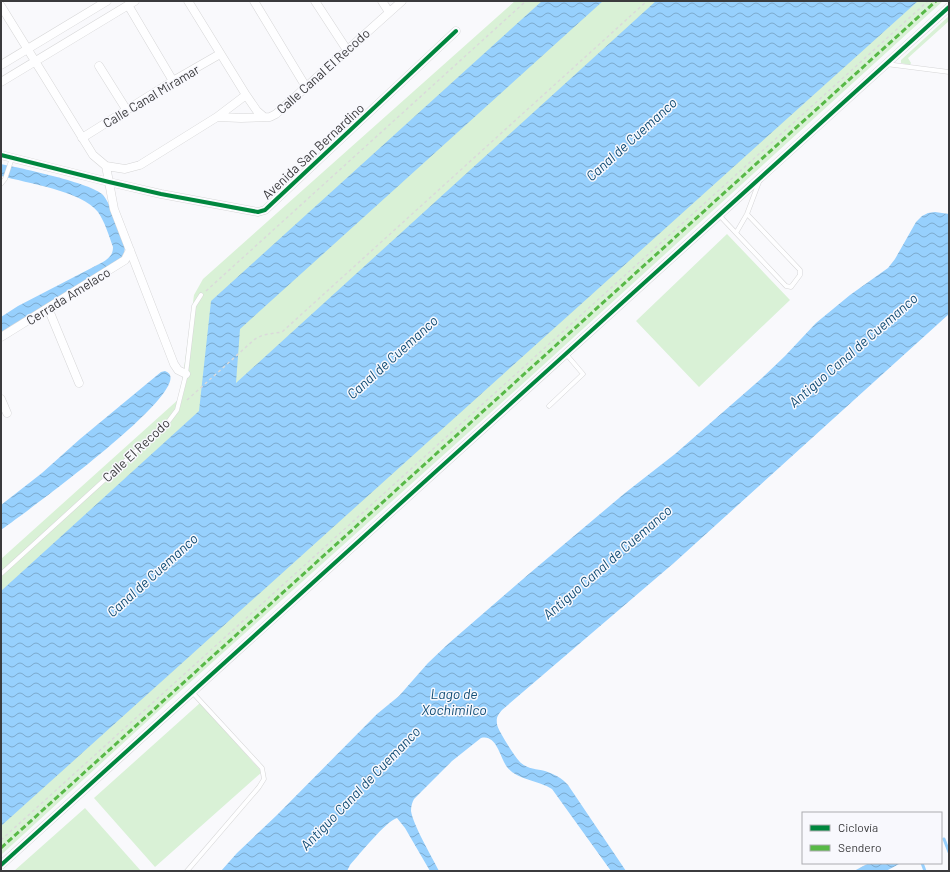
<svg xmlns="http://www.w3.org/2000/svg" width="950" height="872" font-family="Barlow,sans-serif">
  <defs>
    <pattern id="water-waves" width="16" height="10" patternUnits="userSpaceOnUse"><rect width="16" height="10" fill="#97d0fd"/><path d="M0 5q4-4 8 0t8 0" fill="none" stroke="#7caace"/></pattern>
  </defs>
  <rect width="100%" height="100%" fill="#f9f9fc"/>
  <path fill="#d9f1d6" d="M 515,1 L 943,1 L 517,389 L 166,704 L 1,855 L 1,559 L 180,398 L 194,295 L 203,279 Z
    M 949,16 L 949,21 L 908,58 L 911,63 L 910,65 L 901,63 L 901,60 Z
    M 727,234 L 790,300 L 699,387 L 636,321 Z
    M 200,703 L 262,772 L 155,867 L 94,798 Z
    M 85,808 L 141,871 L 14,871 Z"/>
  <path fill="url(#water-waves)" d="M 542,1 L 603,1 L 240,329 L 236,383 L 656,1 L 918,1 L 1,826 L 1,591 L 199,411 L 211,301 Z
    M 1,164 C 20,168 92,183 103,195 C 110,202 123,238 125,248 L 124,253 L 121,258 L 1,333 L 1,317 L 18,306 L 103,262 C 109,258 113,255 113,247 C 109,236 105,222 98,212 C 82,191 27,183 1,176 Z
    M 935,212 L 949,214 L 949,314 L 675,562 L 502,710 C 498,715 496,717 497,724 C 497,729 516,759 521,763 C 528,769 537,769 545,771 C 554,774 562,778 568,785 L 626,871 L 611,871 L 552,789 C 538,780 517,780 507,767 C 500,758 497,734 481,738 L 452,761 L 414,799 C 412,803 411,806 411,811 C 413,825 432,857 439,871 L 430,871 L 405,828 L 397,818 C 386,821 359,855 350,865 L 347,871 L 221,871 L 237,853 L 277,815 L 377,714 L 399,696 L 428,663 L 448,644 L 530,573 L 625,493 L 675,454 L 762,378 L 785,356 L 816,323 L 850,295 L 888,268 L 895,259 L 916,222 L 922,216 L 928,213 Z
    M 165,371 C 205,384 16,519 1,530 L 1,505 L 42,473 L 80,439 L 161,372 Z
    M 869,863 L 901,863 L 886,871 L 854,871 Z"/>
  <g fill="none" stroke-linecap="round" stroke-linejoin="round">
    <path stroke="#97d0fd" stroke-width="3" d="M 944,839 L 949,852
      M 922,863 L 925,871"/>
    <g stroke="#d6d6d7" stroke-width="5">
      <path id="service" d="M 886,64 L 949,72
        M 1,184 L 5,179 L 12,158
        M 747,214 L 800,270 L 800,275 L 791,287 L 786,286 L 736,233 L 747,214 L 759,182
        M 719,215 L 736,233
        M 549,406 L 583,374 L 566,354
        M 1,574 L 168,422 L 177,410 L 186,374 L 194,306 L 201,295
        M 187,871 L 259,787 L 264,779 L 262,768 L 192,692"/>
    </g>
    <g stroke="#d6d6d7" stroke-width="9">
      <path id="minor" d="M 188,1 L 246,95 L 257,111 L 264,117
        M 254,1 L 306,87
        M 315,1 L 347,50
        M 382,1 L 389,12
        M 128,5 L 173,81
        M 1,6 L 93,155 L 106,166 L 114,209 L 174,364 L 178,370 L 186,374
        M 1,65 L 107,1
        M 99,66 L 126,109
        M 1,82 L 135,1
        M 217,117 L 246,95
        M 82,138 L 173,81 L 220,54
        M 1,155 L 109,182 L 161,194 L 258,212 L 265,210 L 456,31
        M 106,166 L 125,169 L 140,165 L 217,117 L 241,118 L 270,117 L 276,114 L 402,1
        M 48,308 L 79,383
        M 1,337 L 125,260 L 130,250
        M 1,399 L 7,413
        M 1,865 L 949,7"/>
    </g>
    <path stroke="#dadada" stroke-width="1.5" stroke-dasharray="3 3" stroke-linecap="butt" d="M 206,291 L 526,1
      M 187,400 L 255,339 L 263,335 L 282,332 L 647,1
      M 1,840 L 928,1"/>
    <use href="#service" stroke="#fefeff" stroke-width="4"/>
    <use href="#minor" stroke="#fefeff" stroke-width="8"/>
    <path stroke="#58b947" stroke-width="3" stroke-dasharray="6 3" stroke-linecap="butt" d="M 1,848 L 936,1"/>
    <g stroke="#f8f8fd" stroke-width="6">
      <path id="cycleway" d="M 1,155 L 109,182 L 161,194 L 258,212 L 265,210 L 456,31
        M 1,865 L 949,7"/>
    </g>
    <use href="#cycleway" stroke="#00873e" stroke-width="4"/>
  </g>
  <g text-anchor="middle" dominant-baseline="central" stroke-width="3" stroke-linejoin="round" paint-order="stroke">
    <g font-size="13" fill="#3b3b3d" stroke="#f8f8fd">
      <text transform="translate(323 71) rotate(-42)">Calle Canal El Recodo</text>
      <text transform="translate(151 96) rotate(-31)">Calle Canal Miramar</text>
      <text transform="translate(313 151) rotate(-43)">Avenida San Bernardino</text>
      <text transform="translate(68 296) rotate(-32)">Cerrada Amelaco</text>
      <text transform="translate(136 450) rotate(-43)">Calle El Recodo</text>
    </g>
    <g font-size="14" font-style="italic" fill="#104d76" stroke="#f8f8fd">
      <text transform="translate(631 139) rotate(-42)">Canal de Cuemanco</text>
      <text transform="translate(853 350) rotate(-41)">Antiguo Canal de Cuemanco</text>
      <text transform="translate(392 357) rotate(-42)">Canal de Cuemanco</text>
      <text transform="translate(607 562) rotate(-41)">Antiguo Canal de Cuemanco</text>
      <text transform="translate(152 575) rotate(-42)">Canal de Cuemanco</text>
      <text x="454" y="693">Lago de<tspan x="454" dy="16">Xochimilco</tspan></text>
      <text transform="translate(360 788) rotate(-46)">Antiguo Canal de Cuemanco</text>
    </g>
  </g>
  <rect width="950" height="872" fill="none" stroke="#3b3b3d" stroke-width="4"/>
  <rect x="802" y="812" width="140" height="52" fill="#f8f8fd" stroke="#acacb0"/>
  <rect x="810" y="825" width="20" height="6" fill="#00873e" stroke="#acacb0"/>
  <text x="838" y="832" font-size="12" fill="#3b3b3d">Ciclovía</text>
  <rect x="810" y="845" width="20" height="6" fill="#58b947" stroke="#acacb0"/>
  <text x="838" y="852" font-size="12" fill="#3b3b3d">Sendero</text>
</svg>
